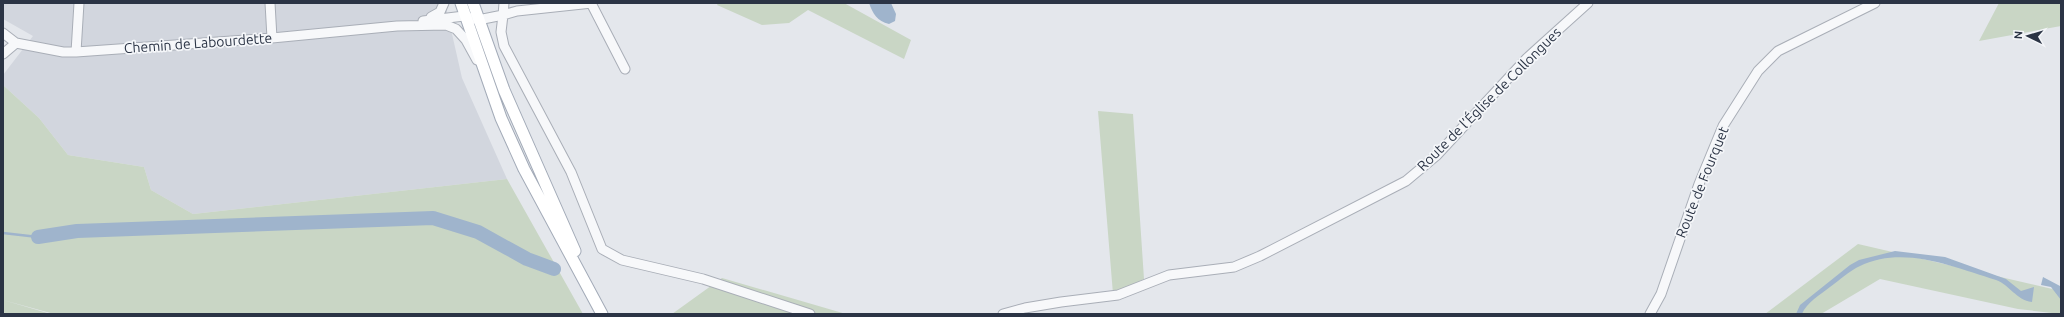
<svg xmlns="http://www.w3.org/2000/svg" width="2064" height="317" font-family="Ubuntu,sans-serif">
  <rect width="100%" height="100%" fill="#e4e7ec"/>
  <path fill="#d2d6de" d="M 3,3 L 445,3 L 462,78 L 507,179 L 193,214 L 151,190 L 144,167 L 68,155 L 39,118 L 3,85 L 3,75 L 33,36 L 3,19 Z"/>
  <path fill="#c9d6c5" d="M 718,3 L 844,3 L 911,40 L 904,59 L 808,10 L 789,23 L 762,25 L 717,5 Z
    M 1999,3 L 2061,3 L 2061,26 L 1979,41 Z
    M 3,85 L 39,118 L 68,155 L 144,167 L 151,190 L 193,214 L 507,179 L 583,314 L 54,314 L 3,300 Z
    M 1098,111 L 1133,114 L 1144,279 L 1113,294 Z
    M 1858,244 L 2061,291 L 2061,314 L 2018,309 L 1880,279 L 1821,314 L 1765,314 Z
    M 722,278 L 846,314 L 672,314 Z
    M 3,300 L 51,314 L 3,314 Z"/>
  <path fill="#9fb4cc" d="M 869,3 L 891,3 L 896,14 L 895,21 L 889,24 C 877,21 873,14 869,3 Z
    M 1895,251 L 1945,257 L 2006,279 L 2021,291 L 2034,287 L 2032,302 C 2016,300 2010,285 1996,280 C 1953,267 1904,245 1860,266 C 1849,271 1840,280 1830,287 C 1821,294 1806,303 1802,314 L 1796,314 L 1800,305 L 1850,265 L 1859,260 Z
    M 2043,277 L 2060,286 L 2061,300 L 2051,287 L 2041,285 Z"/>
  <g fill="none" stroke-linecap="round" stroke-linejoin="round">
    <path stroke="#9fb4cc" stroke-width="2.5" d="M 3,233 L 38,237"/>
    <path stroke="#9fb4cc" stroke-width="14" d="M 38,237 L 77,231 L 433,218 L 478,232 L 527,259 L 554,269"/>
    <g stroke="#a9aeb7" stroke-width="11">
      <path id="minor" d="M 270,3 L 272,38
        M 591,3 L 625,69
        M 592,3 L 517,11 L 503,15 L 501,32 L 504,46 L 571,172 L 602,249 L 622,260 L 703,279 L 810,314
        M 431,17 L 440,12 L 444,3
        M 423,21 L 464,16 L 478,20 L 503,15 L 504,3
        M 3,33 L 16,43 L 63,52 L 76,52 L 272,38 L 397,26 L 446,25 L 456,29 L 466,40 L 477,60
        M 76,52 L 79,3
        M 3,54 L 16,43
        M 1003,314 L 1025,308 L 1061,302 L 1118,295 L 1169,275 L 1234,267 L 1260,256 L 1406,181 L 1437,155 L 1527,58 L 1588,3
        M 1650,314 L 1661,294 L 1699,184 L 1723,126 L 1758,71 L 1778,51 L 1875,3"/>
    </g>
    <g stroke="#a3abb8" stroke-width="13">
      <path id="major" d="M 461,3 L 501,118 L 524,169 L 602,314
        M 473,3 L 504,90 L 575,251"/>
    </g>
    <use href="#minor" stroke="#f7f8fa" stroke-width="9"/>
    <use href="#major" stroke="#fff" stroke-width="11"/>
  </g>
  <g text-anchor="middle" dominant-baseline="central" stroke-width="3.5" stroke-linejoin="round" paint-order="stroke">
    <g font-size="14" fill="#2b3445" stroke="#f4f6f9">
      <text transform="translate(198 43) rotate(-4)">Chemin de Labourdette</text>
      <text transform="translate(1489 99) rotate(-45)">Route de l’Église de Collongues</text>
      <text transform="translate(1702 182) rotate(-68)">Route de Fourquet</text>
    </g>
  </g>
  <rect width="2064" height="317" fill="none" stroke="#2b3445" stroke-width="8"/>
  <g transform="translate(2028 36) rotate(275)" stroke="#f4f6f9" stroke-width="3" paint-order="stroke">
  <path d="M0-3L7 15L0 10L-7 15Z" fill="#2b3445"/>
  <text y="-6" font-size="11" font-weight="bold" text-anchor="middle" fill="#2b3445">N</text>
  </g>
</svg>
